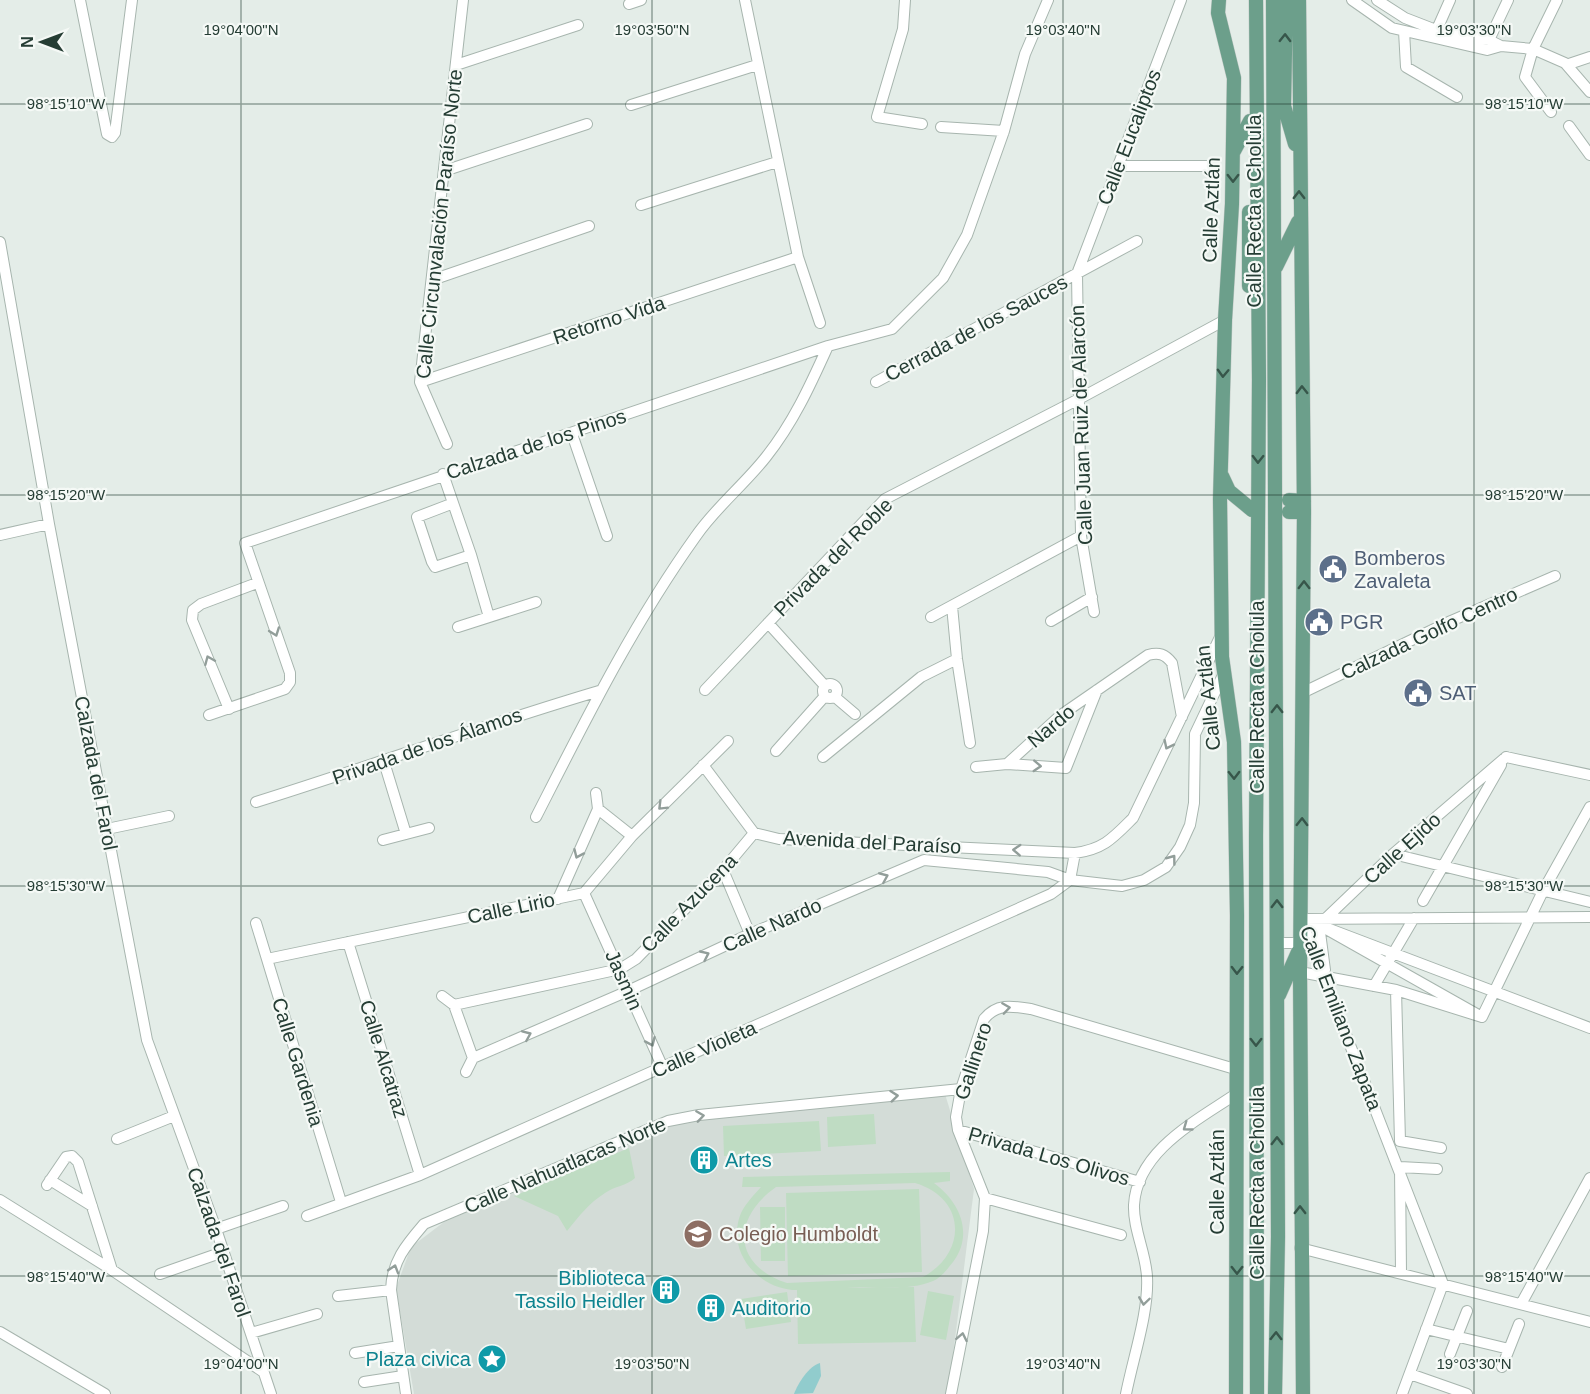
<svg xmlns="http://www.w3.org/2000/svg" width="1590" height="1394" font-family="Arial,sans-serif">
  <rect width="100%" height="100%" fill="#e4ede8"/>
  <path fill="#d3dcd7" d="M 945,1094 L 974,1189 L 948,1394 L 414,1394 L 396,1288 L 411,1247 L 444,1222 L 683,1121 Z"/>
  <path fill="#bfdcc3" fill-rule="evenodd" d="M 874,1114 L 876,1144 L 828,1147 L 827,1117 Z
    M 819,1121 L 821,1151 L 724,1156 L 723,1126 Z
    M 629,1148 L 635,1178 C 626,1186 615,1186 605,1193 C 589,1203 579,1216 567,1231 L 558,1216 L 514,1196 Z
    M 950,1172 L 950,1181 L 934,1183 C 960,1202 974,1234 953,1262 C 948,1268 941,1278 933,1281 C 908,1292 873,1285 846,1288 L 914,1287 L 916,1342 L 798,1344 L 797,1290 C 759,1290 725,1252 741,1213 C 746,1203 754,1195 761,1187 L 742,1187 L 743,1177 ZM 915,1183 C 966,1198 968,1252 923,1277 L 787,1283 C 733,1265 731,1219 776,1187 Z
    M 919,1189 L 922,1272 L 788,1276 L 786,1193 Z
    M 760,1207 L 785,1207 L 785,1261 L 761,1261 Z
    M 928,1291 L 954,1296 L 946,1340 L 920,1335 Z
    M 787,1292 L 791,1322 L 746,1329 L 741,1299 Z"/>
  <path fill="#91cccd" d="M 820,1363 L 821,1376 L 813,1393 L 794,1394 C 798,1383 809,1366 820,1363 Z"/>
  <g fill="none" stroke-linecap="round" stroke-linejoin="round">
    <g stroke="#a7b5ae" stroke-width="12">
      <path id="minor" d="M 80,0 L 107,134 L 112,137 L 115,133 L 132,0
        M 745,0 L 798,257 L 820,323
        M 905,0 L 903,29 L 877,117 L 922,124
        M 1352,0 L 1392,28 L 1487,50 L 1501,46
        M 1377,0 L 1405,18 L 1436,30 L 1489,40 L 1501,46 L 1533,49 L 1565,63 L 1590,92
        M 629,4 L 641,0
        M 1404,31 L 1406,67 L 1457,97
        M 1434,36 L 1450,0
        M 1489,40 L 1508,0
        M 1569,64 L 1590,57
        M 456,65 L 578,25
        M 631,105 L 757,65
        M 1551,112 L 1525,77 L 1533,49 L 1557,0
        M 1569,126 L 1590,155
        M 941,127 L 1004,131
        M 1118,166 L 1207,166
        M 444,171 L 587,124
        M 641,205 L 777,162
        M 0,242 L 49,524 L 147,1040 L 216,1229 L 271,1394
        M 432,280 L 589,226
        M 420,382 L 798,257
        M 876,382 L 1137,241
        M 572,434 L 607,536
        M 447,444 L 420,382 L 463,0
        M 443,474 L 471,555 L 489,617
        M 451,504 L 417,517 L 432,562 L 435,567 L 471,555
        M 0,535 L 49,524
        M 952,606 L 957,659 L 970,743
        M 1094,612 L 1081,536 L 1077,274 L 1181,0
        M 931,617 L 1081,536
        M 1051,621 L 1092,597
        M 768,623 L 825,686
        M 458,627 L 536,602
        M823 691a7 7 0 1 1 14 0a7 7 0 1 1-14 0Z
        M 705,690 L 885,499 L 1077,400 L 1225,320
        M 1304,692 L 1451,621 L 1555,576
        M 835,697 L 855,714
        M 229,709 L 192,620 L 193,610 L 201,604 L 257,583
        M 209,715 L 285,689 L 290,682 L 290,673 L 245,543 L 828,346 L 892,329 L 943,278 L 967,235 L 1004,131 L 1025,54 L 1048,0
        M 776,751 L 825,696
        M 823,757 L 921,677 L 957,659
        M 1506,757 L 1590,775
        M 384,762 L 406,834
        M 1007,764 L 1061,715 L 1148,655 C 1159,652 1165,654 1172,663 L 1182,717
        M 703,765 L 754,833 L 779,839 L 1075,853 C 1104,849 1113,838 1133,818 L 1221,635
        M 976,767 L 1007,764 L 1066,768
        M 1066,768 L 1097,690
        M 596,793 L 598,809
        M 256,802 C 371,766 484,725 599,691
        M 598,809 L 632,836
        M 536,817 C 585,721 633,624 696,536 C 716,507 744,485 766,457 C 793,423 810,386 828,346
        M 107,829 L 169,816
        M 383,840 L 429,828
        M 1393,854 L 1590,902
        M 723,870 L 750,934
        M 584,893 L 663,1068
        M 558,899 L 598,809
        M 1423,901 L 1501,765
        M 1323,921 L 1393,854 L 1506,757
        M 256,923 L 341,1202
        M 1319,925 L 1325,970
        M 348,942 L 420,1175
        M 1277,943 L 1300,943 L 1306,938
        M 267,959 L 584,893 L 632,836 L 728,741
        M 1300,972 L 1396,990 L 1482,1017 L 1319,925 L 1317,927 L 1301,919 L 1319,925 L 1590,1028
        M 1374,986 L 1414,918
        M 1396,990 L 1400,1141 L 1441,1148
        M 442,996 L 454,1005
        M 454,1005 L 620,969 L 636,959 L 723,870 L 754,833
        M 454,1005 L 473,1058
        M 1482,1017 L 1543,891 L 1590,807
        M 473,1058 L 628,991 L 750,934 L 924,860 L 1048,872 L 1070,880 L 1122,886 L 1144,880 L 1166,867 L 1180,847 L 1190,825 L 1194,803 L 1195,734 L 1223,675
        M 466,1072 L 473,1058
        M 958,1130 L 1140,1182
        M 117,1139 L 174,1116
        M 50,1180 L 92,1206
        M 47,1185 L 66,1157 L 72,1156 L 78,1162 L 112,1270
        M 985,1198 L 1121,1235
        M 0,1200 L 112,1270 L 262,1371
        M 307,1216 L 420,1175 L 1051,894 L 1070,880 L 1075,853
        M 216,1229 L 283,1206
        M 1300,1248 L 1590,1322
        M 1401,1273 L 1400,1167 L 1437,1169
        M 160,1274 L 223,1252
        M 338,1296 L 391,1290
        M 1521,1304 L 1590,1178
        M 1426,1329 L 1509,1349
        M 0,1332 L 105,1394
        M 251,1333 L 317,1314
        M 355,1353 L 399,1346
        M 1450,1354 L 1467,1311
        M 1502,1367 L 1519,1324
        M 1410,1374 L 1467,1394
        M 364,1382 L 403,1376
        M 406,1394 L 391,1290 C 392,1261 406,1245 424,1224 L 668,1121 L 699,1115 L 961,1089
        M 951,1394 L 983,1231 L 985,1198 L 958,1130 L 956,1117 L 961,1089 L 984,1019 C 997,1003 1012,1006 1031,1009 L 1235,1069
        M 1126,1394 C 1133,1358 1149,1312 1147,1277 C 1146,1253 1133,1229 1134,1205 C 1137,1151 1196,1121 1236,1094
        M 1402,1394 L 1443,1284 L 1301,919 L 1590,917"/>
    </g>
    <g stroke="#c2c9c6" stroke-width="15">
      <path id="major" d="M 1219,0 L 1218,13 L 1234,78 L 1232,204 L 1225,320 L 1220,499 L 1222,657 L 1234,742 L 1237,915 L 1236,1394
        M 1256,0 L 1259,379 L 1256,837 L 1257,1394
        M 1273,0 L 1278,1237 L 1275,1394
        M 1286,0 L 1284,106 L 1295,144
        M 1299,0 L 1304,512 L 1300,972 L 1303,1394
        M 1234,151 L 1250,121
        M 1249,212 L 1249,286
        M 1276,267 L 1298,222
        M 1222,476 L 1229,491 L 1252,510
        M 1289,500 L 1304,501
        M 1289,512 L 1304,512
        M 1279,995 L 1298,952"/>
    </g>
    <use href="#minor" stroke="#fff" stroke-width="10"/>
    <use href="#major" stroke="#6c9f8b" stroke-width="14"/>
  </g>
  <defs><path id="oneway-chevron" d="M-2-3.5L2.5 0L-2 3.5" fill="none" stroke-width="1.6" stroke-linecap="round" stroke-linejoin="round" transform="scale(1.5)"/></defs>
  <g stroke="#37564a">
    <use href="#oneway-chevron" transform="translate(1285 38) rotate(-89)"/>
    <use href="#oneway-chevron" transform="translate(1233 178) rotate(90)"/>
    <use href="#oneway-chevron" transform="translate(1299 195) rotate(-90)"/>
    <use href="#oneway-chevron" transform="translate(1223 373) rotate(92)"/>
    <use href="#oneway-chevron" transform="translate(1302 390) rotate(-91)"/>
    <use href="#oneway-chevron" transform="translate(1258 459) rotate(91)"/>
    <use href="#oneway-chevron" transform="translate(1304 585) rotate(-90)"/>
    <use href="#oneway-chevron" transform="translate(1277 709) rotate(-90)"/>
    <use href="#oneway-chevron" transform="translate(1234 775) rotate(89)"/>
    <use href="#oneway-chevron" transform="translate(1302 822) rotate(-89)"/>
    <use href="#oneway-chevron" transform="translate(1277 904) rotate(-90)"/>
    <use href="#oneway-chevron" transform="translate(1237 970) rotate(91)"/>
    <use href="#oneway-chevron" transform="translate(1256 1042) rotate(90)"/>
    <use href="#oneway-chevron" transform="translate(1277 1141) rotate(-90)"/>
    <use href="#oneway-chevron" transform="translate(1300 1210) rotate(-90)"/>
    <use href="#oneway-chevron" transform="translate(1237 1270) rotate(90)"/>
    <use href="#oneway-chevron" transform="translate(1276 1336) rotate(-89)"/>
  </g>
  <g stroke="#929e9a">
    <use href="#oneway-chevron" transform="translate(275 632) rotate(70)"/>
    <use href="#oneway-chevron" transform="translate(209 660) rotate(-113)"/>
    <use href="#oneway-chevron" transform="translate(1168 745) rotate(116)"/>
    <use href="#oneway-chevron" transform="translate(1037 766) rotate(3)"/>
    <use href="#oneway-chevron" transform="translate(662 806) rotate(135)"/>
    <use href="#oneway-chevron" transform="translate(1017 850) rotate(-177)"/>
    <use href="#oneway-chevron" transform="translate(578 854) rotate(114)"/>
    <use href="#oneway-chevron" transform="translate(1172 859) rotate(-53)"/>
    <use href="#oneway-chevron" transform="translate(884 877) rotate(-23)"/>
    <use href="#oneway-chevron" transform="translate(705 955) rotate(-25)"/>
    <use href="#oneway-chevron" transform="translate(1006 1008) rotate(-8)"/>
    <use href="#oneway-chevron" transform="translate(527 1035) rotate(-23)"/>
    <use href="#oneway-chevron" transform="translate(651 1042) rotate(66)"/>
    <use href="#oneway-chevron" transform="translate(894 1096) rotate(-6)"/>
    <use href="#oneway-chevron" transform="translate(700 1116) rotate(-8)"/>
    <use href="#oneway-chevron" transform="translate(1187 1127) rotate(144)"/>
    <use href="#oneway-chevron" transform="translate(394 1269) rotate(-73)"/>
    <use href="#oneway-chevron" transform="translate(1144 1301) rotate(98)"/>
    <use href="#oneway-chevron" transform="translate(962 1337) rotate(-79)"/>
  </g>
  <path fill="none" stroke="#253d34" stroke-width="1.5" stroke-opacity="0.45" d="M 241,0 L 241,1394M 652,0 L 652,1394M 1063,0 L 1063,1394M 1474,0 L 1474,1394M 0,104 L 1590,104M 0,495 L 1590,495M 0,886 L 1590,886M 0,1276 L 1590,1276"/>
  <defs>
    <g id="civic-disc" transform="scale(1.5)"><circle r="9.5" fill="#5c6f8a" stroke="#f5f9f6"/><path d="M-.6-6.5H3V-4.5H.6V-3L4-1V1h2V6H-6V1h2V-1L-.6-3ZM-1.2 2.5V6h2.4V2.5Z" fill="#fff"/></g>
    <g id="building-disc" transform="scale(1.5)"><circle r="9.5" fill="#0f9aa8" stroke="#f5f9f6"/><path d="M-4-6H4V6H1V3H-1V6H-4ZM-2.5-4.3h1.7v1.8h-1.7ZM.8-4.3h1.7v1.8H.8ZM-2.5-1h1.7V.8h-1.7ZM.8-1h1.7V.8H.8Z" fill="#fff"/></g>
    <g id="school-disc" transform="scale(1.5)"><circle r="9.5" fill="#8d6e63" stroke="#f5f9f6"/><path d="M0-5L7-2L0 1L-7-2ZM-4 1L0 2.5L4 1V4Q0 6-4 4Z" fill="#fff"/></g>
    <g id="sight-disc" transform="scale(1.5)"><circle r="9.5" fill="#0f9aa8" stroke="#f5f9f6"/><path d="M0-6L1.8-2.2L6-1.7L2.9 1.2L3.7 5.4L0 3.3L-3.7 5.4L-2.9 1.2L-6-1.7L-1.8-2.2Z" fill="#fff"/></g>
  </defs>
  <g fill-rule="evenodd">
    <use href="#civic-disc" x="1333" y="569"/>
    <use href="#civic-disc" x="1319" y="622"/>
    <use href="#civic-disc" x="1418" y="693"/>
    <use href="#building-disc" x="704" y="1160"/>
    <use href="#school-disc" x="698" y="1234"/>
    <use href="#building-disc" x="666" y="1290"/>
    <use href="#building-disc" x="711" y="1308"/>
    <use href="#sight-disc" x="492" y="1359"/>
  </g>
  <g text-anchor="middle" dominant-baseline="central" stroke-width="4.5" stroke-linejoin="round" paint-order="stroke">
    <g font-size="20" fill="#253d34" stroke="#f5f9f6">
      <text transform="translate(1129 137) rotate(-69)">Calle Eucaliptos</text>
      <text transform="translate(1211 210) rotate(-88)">Calle Aztlán</text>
      <text transform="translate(1254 211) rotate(-90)">Calle Recta a Cholula</text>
      <text transform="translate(439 224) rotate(-84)">Calle Circunvalación Paraíso Norte</text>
      <text transform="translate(609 320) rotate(-18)">Retorno Vida</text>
      <text transform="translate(976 328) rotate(-28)">Cerrada de los Sauces</text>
      <text transform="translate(1081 425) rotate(-92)">Calle Juan Ruiz de Alarcón</text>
      <text transform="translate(536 444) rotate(-18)">Calzada de los Pinos</text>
      <text transform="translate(833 557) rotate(-45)">Privada del Roble</text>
      <text transform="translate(1429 633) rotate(-25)">Calzada Golfo Centro</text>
      <text transform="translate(1257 697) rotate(-90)">Calle Recta a Cholula</text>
      <text transform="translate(1208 698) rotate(-96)">Calle Aztlán</text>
      <text transform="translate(1051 726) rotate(-40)">Nardo</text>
      <text transform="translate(427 746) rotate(-19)">Privada de los Álamos</text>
      <text transform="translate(96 773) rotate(79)">Calzada del Farol</text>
      <text transform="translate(872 842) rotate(3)">Avenida del Paraíso</text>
      <text transform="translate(1402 848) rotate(-42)">Calle Ejido</text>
      <text transform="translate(689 903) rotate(-46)">Calle Azucena</text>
      <text transform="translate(511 908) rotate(-12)">Calle Lirio</text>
      <text transform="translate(772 925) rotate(-24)">Calle Nardo</text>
      <text transform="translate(624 980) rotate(66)">Jasmin</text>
      <text transform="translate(1341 1018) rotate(69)">Calle Emiliano Zapata</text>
      <text transform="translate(704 1049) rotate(-24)">Calle Violeta</text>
      <text transform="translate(384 1059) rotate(73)">Calle Alcatraz</text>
      <text transform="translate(973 1061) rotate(-72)">Gallinero</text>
      <text transform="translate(298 1062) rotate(73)">Calle Gardenia</text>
      <text transform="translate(1049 1156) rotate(16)">Privada Los Olivos</text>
      <text transform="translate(565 1165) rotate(-23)">Calle Nahuatlacas Norte</text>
      <text transform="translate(1217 1182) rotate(-90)">Calle Aztlán</text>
      <text transform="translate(1257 1183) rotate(-90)">Calle Recta a Cholula</text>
      <text transform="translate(219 1242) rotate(71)">Calzada del Farol</text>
    </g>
    <g font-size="20" fill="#4e5e75" stroke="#f5f9f6" text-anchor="start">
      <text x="1354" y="558">Bomberos<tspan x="1354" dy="23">Zavaleta</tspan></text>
      <text x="1340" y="622">PGR</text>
      <text x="1439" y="693">SAT</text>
    </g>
    <g font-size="20" fill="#0d838f" stroke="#f5f9f6" text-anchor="start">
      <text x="725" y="1160">Artes</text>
      <text x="645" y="1278" text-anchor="end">Biblioteca<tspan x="645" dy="23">Tassilo Heidler</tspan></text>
      <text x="732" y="1308">Auditorio</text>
      <text x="471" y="1359" text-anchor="end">Plaza civica</text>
    </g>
    <g font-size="20" fill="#785e54" stroke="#f5f9f6" text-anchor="start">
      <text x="719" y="1234">Colegio Humboldt</text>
    </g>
  </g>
  <g font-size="15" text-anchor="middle" fill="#253d34" stroke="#f5f9f6" stroke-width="4.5" stroke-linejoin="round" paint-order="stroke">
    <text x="241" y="35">19°04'00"N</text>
    <text x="652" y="35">19°03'50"N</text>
    <text x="1063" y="35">19°03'40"N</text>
    <text x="1474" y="35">19°03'30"N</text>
    <text x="1524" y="109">98°15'10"W</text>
    <text x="66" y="109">98°15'10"W</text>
    <text x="1524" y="500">98°15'20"W</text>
    <text x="66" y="500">98°15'20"W</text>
    <text x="1524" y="891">98°15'30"W</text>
    <text x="66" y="891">98°15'30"W</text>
    <text x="1524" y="1282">98°15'40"W</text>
    <text x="66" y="1282">98°15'40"W</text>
    <text x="241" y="1369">19°04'00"N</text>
    <text x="652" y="1369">19°03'50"N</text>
    <text x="1063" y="1369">19°03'40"N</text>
    <text x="1474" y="1369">19°03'30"N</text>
  </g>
  <g transform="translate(42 42) rotate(270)" stroke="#f5f9f6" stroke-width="4.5" paint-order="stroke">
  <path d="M0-4.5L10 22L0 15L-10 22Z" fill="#253d34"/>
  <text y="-9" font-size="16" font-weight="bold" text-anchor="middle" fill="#253d34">N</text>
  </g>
</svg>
